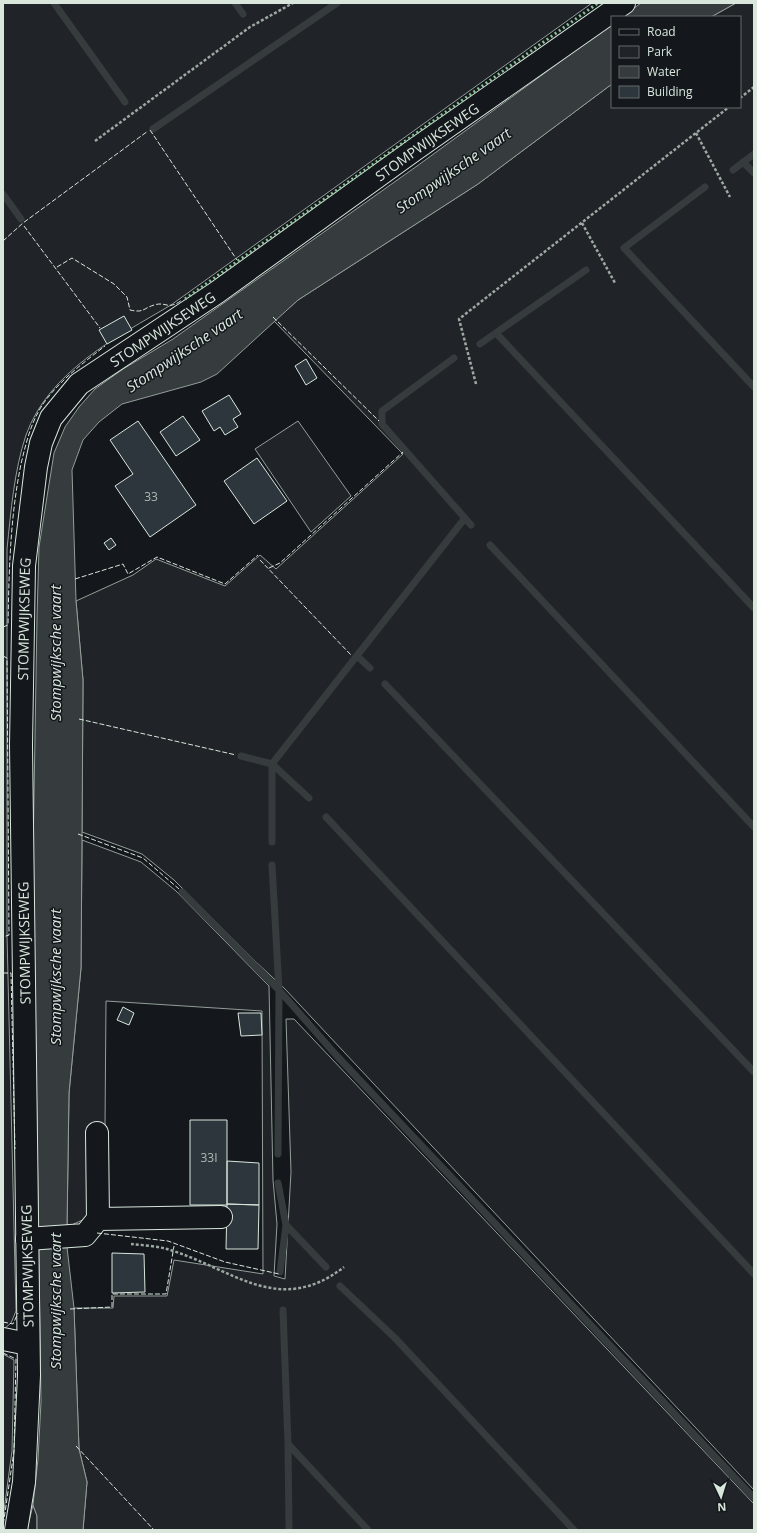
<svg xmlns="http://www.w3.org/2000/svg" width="757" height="1533" font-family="'Open Sans',sans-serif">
  <rect width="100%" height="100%" fill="#14181c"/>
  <path fill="#202428" stroke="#939e99" d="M 3,3 L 592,3 L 171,305 C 117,337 49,371 26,435 C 14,471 11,511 7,549 L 7,935 L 16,1311 L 11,1323 L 3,1330 Z
    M 736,3 L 754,3 L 754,1490 L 285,989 L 256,962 L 174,880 L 142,854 L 82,832 L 83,680 L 76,601 L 133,575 L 156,559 L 225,586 L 260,555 L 276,569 L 403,454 L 274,321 L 298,300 L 478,184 L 612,84 L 612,107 L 740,107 L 740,17 L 711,17 Z
    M 298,421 L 351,496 L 311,532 L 255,449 Z
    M 82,840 L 141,862 L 176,891 L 269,986 L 273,1180 L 277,1224 L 274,1276 L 285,1279 L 291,1172 L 286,1019 L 294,1019 L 754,1504 L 754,1530 L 83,1530 L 87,1482 L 79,1449 L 74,1308 L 113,1308 L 114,1296 L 167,1296 L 174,1260 L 263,1274 L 262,1011 L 106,1001 L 105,1128 L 87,1218 L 67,1227 L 69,1093 L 81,968 Z
    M 3,1354 L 14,1360 L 12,1451 L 3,1518 Z
    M 33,1505 L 37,1516 L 37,1530 L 27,1530 Z"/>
  <path fill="#363b3e" stroke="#939e99" d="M 641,3 L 736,3 L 711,17 L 622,17 Z
    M 612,24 L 612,84 L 478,184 L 298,300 L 217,374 L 201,382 L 122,404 L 99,422 L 83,440 L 72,470 L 76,601 L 83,680 L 82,840 L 81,968 L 69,1093 L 67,1227 L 67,1247 L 74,1308 L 79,1449 L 87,1482 L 83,1530 L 37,1530 L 37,1516 L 33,1505 L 38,1459 L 41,1402 L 33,855 L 37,618 L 39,547 L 54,453 L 65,427 L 79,407 L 95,389 L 123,369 L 173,339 L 417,166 Z"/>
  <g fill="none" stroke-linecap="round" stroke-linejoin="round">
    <path stroke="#363b3e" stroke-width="7" d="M 54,3 L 125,102
      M 235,3 L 243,14
      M 153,129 L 337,3
      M 743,162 L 754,173
      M 733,170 L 754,154
      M 705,187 L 624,248 L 754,387
      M 3,194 L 21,219
      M 496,333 L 754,608
      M 480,344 L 586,270
      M 454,358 L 382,411 L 382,424 L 471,525
      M 490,545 L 754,827
      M 357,656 L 370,668
      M 385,684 L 754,1072
      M 241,756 L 272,764 L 309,798
      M 326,817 L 754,1274
      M 272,842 L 272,764 L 465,518
      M 272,865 L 279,990 L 278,1154
      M 182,892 L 279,990 L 336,1055 L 754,1498
      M 278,1183 L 286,1225 L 280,1272
      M 286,1225 L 326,1267
      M 340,1286 L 395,1338 L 574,1530
      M 283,1310 L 288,1444 L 289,1530
      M 288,1444 L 368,1530"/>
  </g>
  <path fill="#2c363c" stroke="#d8e6dc" d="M 124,316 L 132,330 L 107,344 L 99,330 Z
    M 306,359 L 317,378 L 306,385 L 295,366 Z
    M 229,395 L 241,414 L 233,419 L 238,427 L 225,435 L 220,427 L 214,431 L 202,411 Z
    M 183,416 L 200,440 L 176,456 L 160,432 Z
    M 138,421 L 196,505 L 150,537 L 115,486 L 133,474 L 110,440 Z
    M 257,458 L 287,501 L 254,524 L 224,481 Z
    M 111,538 L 116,545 L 109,550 L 104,543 Z
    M 123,1007 L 134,1013 L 129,1025 L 117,1020 Z
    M 238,1013 L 261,1013 L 262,1035 L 241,1036 Z
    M 190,1120 L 227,1120 L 227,1205 L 190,1205 Z
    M 227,1161 L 259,1163 L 259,1205 L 227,1204 Z
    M 227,1204 L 259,1205 L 258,1249 L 226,1249 Z
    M 112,1253 L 144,1254 L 145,1292 L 112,1293 Z"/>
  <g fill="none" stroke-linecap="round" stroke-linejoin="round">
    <g stroke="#d8e6dc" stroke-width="24">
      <g id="minor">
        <path d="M 97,1133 L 98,1219"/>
        <path d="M 27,1239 L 85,1235 L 98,1219 L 221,1217"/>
        <path d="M 3,1339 L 28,1344"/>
        <path id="s1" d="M 16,1530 L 24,1482 L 29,1375 L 21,745 L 24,566 L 36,467 L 41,443 L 51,418 L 79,384 L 216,293 L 414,150 L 624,3"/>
      </g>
    </g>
    <path stroke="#9da8a2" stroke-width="2.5" stroke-dasharray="3 2" stroke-linecap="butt" d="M 740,98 L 754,87
      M 696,133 L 730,197
      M 95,141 L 250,27 L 293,3
      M 582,223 L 615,283
      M 476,384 L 459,319 L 729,107
      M 131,1244 C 142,1245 156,1246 167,1249 C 232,1268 278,1318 344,1267"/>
    <use href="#minor" stroke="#14181c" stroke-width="22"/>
    <path stroke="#8ac095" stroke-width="3" stroke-dasharray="2 3" stroke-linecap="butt" d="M 185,299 L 598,3"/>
    <path stroke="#d8e6dc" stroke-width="1" stroke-dasharray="5 2" stroke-linecap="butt" d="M 150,130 L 237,260
      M 24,226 L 100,328
      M 3,241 L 23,223 L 148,131
      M 57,267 L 72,258 L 114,284 L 127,297 L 130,310 C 144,313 142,309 154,305 C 167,301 167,311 182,300
      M 273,317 L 379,421
      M 260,560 L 352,656
      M 269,568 L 280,563 L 403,452
      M 75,579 L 123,564 L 128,574 L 157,557 L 225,584 L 258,555
      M 3,627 L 8,625 C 9,571 10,518 21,464 C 26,443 31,422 43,404 C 59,381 83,363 105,346
      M 3,656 L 7,658 L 9,935 L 3,937
      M 79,719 L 236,755
      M 78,834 L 143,858 L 179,889
      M 3,973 L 11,973 L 15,1149
      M 97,1233 L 168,1241 L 225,1262 L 279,1274
      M 70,1309 L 112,1307 L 112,1294 L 166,1294 L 174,1246
      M 3,1322 L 13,1324 L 18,1313
      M 3,1353 L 16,1359 L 14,1451 L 3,1526
      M 76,1446 L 154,1530"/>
  </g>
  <g text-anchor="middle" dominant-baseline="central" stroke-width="3" stroke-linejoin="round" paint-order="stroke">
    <g font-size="12" fill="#adbab4">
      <text x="151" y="496">33</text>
      <text x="209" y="1157">33I</text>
    </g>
    <g font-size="14" fill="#d8e6dc" stroke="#14181c">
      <text stroke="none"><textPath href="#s1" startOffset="1584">STOMPWIJKSEWEG</textPath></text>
      <text stroke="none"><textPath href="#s1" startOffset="1260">STOMPWIJKSEWEG</textPath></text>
      <text stroke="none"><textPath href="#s1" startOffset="912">STOMPWIJKSEWEG</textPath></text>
      <text transform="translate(24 943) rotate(-91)">STOMPWIJKSEWEG</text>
      <text transform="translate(27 1266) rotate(-91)">STOMPWIJKSEWEG</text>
    </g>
    <g font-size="15" font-style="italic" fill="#d8e6dc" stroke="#14181c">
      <text transform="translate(453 170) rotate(-35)">Stompwijksche vaart</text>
      <text transform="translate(184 350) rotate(-34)">Stompwijksche vaart</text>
      <text transform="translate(55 653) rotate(-90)">Stompwijksche vaart</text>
      <text transform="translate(55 977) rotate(-90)">Stompwijksche vaart</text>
      <text transform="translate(55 1301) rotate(-90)">Stompwijksche vaart</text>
    </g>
  </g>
  <rect width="757" height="1533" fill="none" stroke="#d8e6dc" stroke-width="8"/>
  <rect x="611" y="16" width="130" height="92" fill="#14181c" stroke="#626a69"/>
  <rect x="619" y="29" width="20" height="6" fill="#14181c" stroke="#626a69"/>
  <text x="647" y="36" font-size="12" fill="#d8e6dc">Road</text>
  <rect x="619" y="46" width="20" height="12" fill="#202428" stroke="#626a69"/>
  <text x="647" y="56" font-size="12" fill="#d8e6dc">Park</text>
  <rect x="619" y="66" width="20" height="12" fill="#363b3e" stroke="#626a69"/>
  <text x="647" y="76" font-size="12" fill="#d8e6dc">Water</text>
  <rect x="619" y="86" width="20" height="12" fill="#2c363c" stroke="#626a69"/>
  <text x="647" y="96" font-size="12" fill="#d8e6dc">Building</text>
  <g transform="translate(721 1497) rotate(176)" stroke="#14181c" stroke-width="3" paint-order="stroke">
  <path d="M0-3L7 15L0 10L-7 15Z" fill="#d8e6dc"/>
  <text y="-6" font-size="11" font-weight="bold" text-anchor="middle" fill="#d8e6dc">N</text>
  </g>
</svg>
